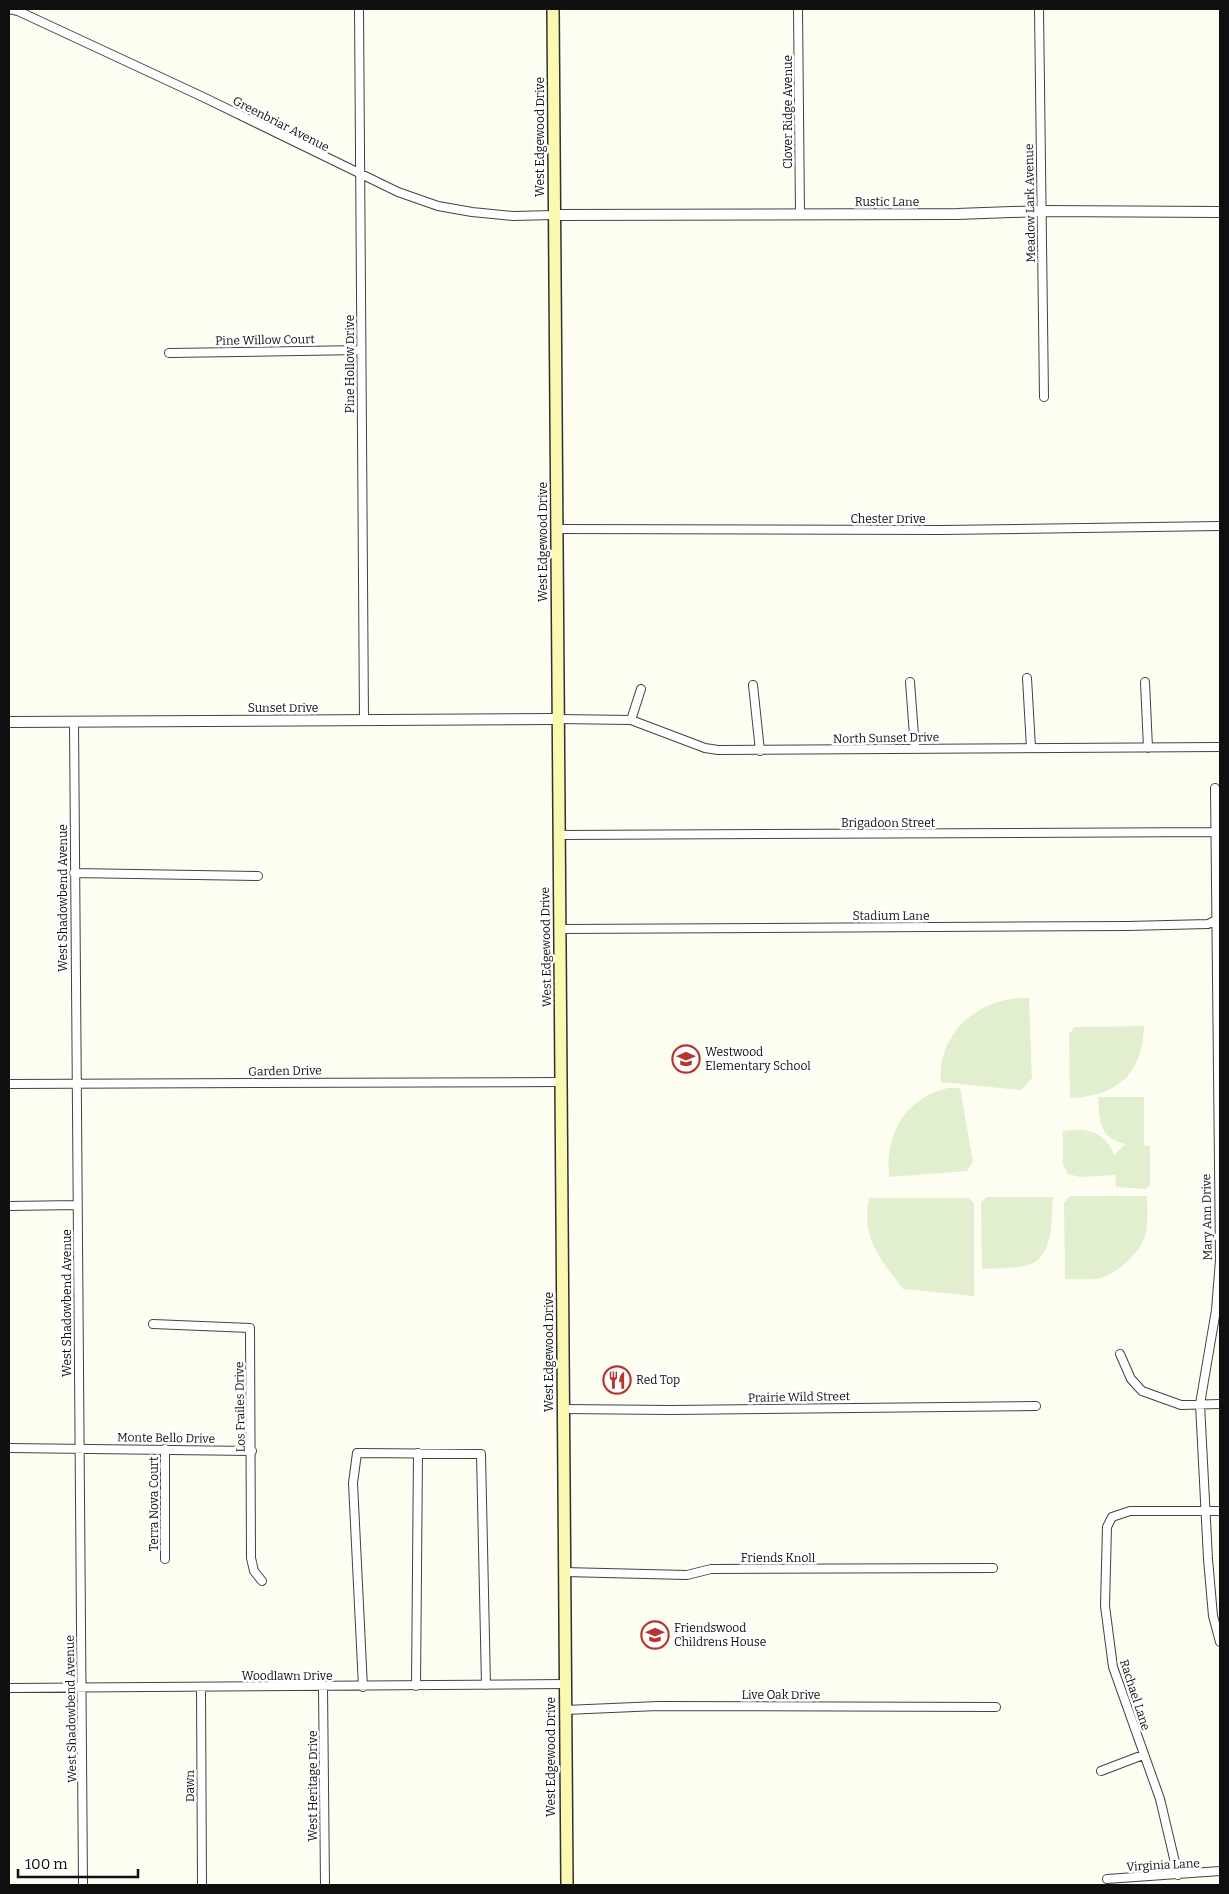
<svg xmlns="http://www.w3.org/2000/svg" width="1229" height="1894" font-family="Bitter,serif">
  <rect width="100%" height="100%" fill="#fefdf2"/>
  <path fill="#e1efce" d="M 1029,998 L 1032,1078 L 1021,1090 L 941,1082 C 937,1031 981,996 1029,998 Z
    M 1144,1026 C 1143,1074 1116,1097 1070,1098 L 1069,1034 L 1075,1027 Z
    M 948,1088 L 960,1088 L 973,1162 L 967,1171 L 889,1177 C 885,1134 905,1098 948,1088 Z
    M 1100,1097 L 1144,1097 L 1144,1145 L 1150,1146 L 1150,1185 L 1146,1189 L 1116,1187 L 1115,1175 L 1080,1177 L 1068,1174 L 1063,1164 L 1063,1131 C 1086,1127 1106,1132 1114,1155 L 1125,1144 C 1099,1137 1100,1123 1098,1098 Z
    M 1070,1196 L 1147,1196 C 1147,1208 1148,1221 1146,1232 C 1142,1251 1119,1273 1100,1278 C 1089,1280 1076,1279 1065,1279 L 1064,1203 Z
    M 987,1197 L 1053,1197 C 1051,1218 1055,1257 1028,1265 C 1014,1269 996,1268 982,1269 L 981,1202 Z
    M 869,1198 L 969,1198 L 974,1203 L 974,1296 L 903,1289 C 880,1258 861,1239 869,1198 Z"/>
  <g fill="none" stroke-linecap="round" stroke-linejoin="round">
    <g stroke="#424242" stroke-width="10">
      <path id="minor" d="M 9,9 L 18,11 L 203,97 L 398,192 L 438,206 L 472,212 L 513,216 L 554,215
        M 359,9 L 364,720
        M 798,9 L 800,214
        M 1039,9 L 1044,397
        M 169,353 L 361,350
        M 556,529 L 941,530 L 1220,526
        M 1027,678 L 1031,748
        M 910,682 L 915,749
        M 1145,682 L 1148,748
        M 753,685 L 760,751
        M 558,719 L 631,720 L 705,748 L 718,750 L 1220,747
        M 631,720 L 641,689
        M 74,722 L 83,1885
        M 1215,788 L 1220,1260 L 1216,1310 L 1200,1404 L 1208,1559 L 1213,1616 L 1220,1642
        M 559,835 L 1216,832
        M 74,873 L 258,876
        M 560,929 L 1127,926 L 1208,924 L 1220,918
        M 9,1084 L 561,1082
        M 9,1206 L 77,1205
        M 153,1324 L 250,1328 L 251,1558 L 254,1571 L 262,1581
        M 1120,1354 L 1131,1379 L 1142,1391 L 1181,1405 L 1220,1404
        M 563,1409 L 671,1410 L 1036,1406
        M 9,1448 L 252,1451
        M 165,1449 L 165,1559
        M 564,1572 L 687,1575 L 711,1569 L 993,1568
        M 416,1686 L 418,1453
        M 323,1687 L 325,1885
        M 363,1687 L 353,1483 L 357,1453 L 481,1454 L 486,1685
        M 9,1688 L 565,1684
        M 201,1688 L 202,1885
        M 565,1710 L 658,1706 L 996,1707
        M 1101,1771 L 1143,1755
        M 1178,1875 L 1160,1799 L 1113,1667 L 1105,1606 L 1107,1527 L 1112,1517 L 1130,1511 L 1220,1511
        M 1107,1879 L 1220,1871"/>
    </g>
    <g stroke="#424242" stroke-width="12">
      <path id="tertiary" d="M 554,215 L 957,214 L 1041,211 L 1220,212
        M 9,722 L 558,719"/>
    </g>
    <g stroke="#313131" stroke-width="14">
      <path id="secondary" d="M 553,9 L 567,1885"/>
    </g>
    <use href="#minor" stroke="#fff" stroke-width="8"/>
    <use href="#tertiary" stroke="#fff" stroke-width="10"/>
    <use href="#secondary" stroke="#faf8b1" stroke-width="11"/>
  </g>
  <defs>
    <g id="school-ring" transform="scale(1.4375)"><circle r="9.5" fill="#fff" stroke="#b7352f" stroke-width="1.5"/><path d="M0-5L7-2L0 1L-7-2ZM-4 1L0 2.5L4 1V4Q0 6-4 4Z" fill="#b7352f"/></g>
    <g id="restaurant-ring" transform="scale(1.4375)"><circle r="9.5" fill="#fff" stroke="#b7352f" stroke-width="1.5"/><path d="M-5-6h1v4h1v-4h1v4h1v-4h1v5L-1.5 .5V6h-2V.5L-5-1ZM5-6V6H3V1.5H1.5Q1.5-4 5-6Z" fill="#b7352f"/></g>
  </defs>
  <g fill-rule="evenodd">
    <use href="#school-ring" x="686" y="1059"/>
    <use href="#restaurant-ring" x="617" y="1380"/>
    <use href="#school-ring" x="655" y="1635"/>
  </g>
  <g text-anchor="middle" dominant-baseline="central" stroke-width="5" stroke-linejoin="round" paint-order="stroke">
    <g font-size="12" fill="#0f0f0f" stroke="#fff">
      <text transform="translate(788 112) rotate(-90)">Clover Ridge Avenue</text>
      <text transform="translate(281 124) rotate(27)">Greenbriar Avenue</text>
      <text transform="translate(540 137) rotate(-90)">West Edgewood Drive</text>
      <text x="887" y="202">Rustic Lane</text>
      <text transform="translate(1030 203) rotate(-91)">Meadow Lark Avenue</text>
      <text transform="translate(265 340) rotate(-1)">Pine Willow Court</text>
      <text transform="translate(350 364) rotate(-90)">Pine Hollow Drive</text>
      <text x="888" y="519">Chester Drive</text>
      <text transform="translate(543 542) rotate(-90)">West Edgewood Drive</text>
      <text x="283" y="708">Sunset Drive</text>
      <text transform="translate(886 738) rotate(-1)">North Sunset Drive</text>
      <text x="888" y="823">Brigadoon Street</text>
      <text transform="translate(63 898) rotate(-90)">West Shadowbend Avenue</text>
      <text x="891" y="916">Stadium Lane</text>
      <text transform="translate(546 947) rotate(-91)">West Edgewood Drive</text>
      <text transform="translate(285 1071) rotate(-1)">Garden Drive</text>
      <text transform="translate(1207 1217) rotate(-91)">Mary Ann Drive</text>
      <text transform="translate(67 1303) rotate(-90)">West Shadowbend Avenue</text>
      <text transform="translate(549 1352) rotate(-90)">West Edgewood Drive</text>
      <text transform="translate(799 1397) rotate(-1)">Prairie Wild Street</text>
      <text transform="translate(240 1407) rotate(-91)">Los Frailes Drive</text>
      <text transform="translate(166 1438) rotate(1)">Monte Bello Drive</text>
      <text transform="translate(154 1504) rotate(-90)">Terra Nova Court</text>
      <text x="778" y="1558">Friends Knoll</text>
      <text x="287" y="1676">Woodlawn Drive</text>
      <text x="781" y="1695">Live Oak Drive</text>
      <text transform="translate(1135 1695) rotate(72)">Rachael Lane</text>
      <text transform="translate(71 1709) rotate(-91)">West Shadowbend Avenue</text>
      <text transform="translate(551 1757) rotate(-90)">West Edgewood Drive</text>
      <text transform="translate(190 1786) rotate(-90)">Dawn</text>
      <text transform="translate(313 1786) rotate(-90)">West Heritage Drive</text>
      <text transform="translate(1163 1865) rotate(-3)">Virginia Lane</text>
    </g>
    <g font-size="12" fill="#0f0f0f" stroke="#fff" text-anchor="start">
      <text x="705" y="1052">Westwood<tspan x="705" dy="14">Elementary School</tspan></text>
      <text x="636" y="1380">Red Top</text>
      <text x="674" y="1628">Friendswood<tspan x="674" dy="14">Childrens House</tspan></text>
    </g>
  </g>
  <rect width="1229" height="1894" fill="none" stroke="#0f0f0f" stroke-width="20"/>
  <path d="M18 1869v8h120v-8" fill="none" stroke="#0f0f0f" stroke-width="2.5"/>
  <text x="25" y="1869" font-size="15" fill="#0f0f0f" stroke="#ffffff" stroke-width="4" paint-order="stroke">100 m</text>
</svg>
